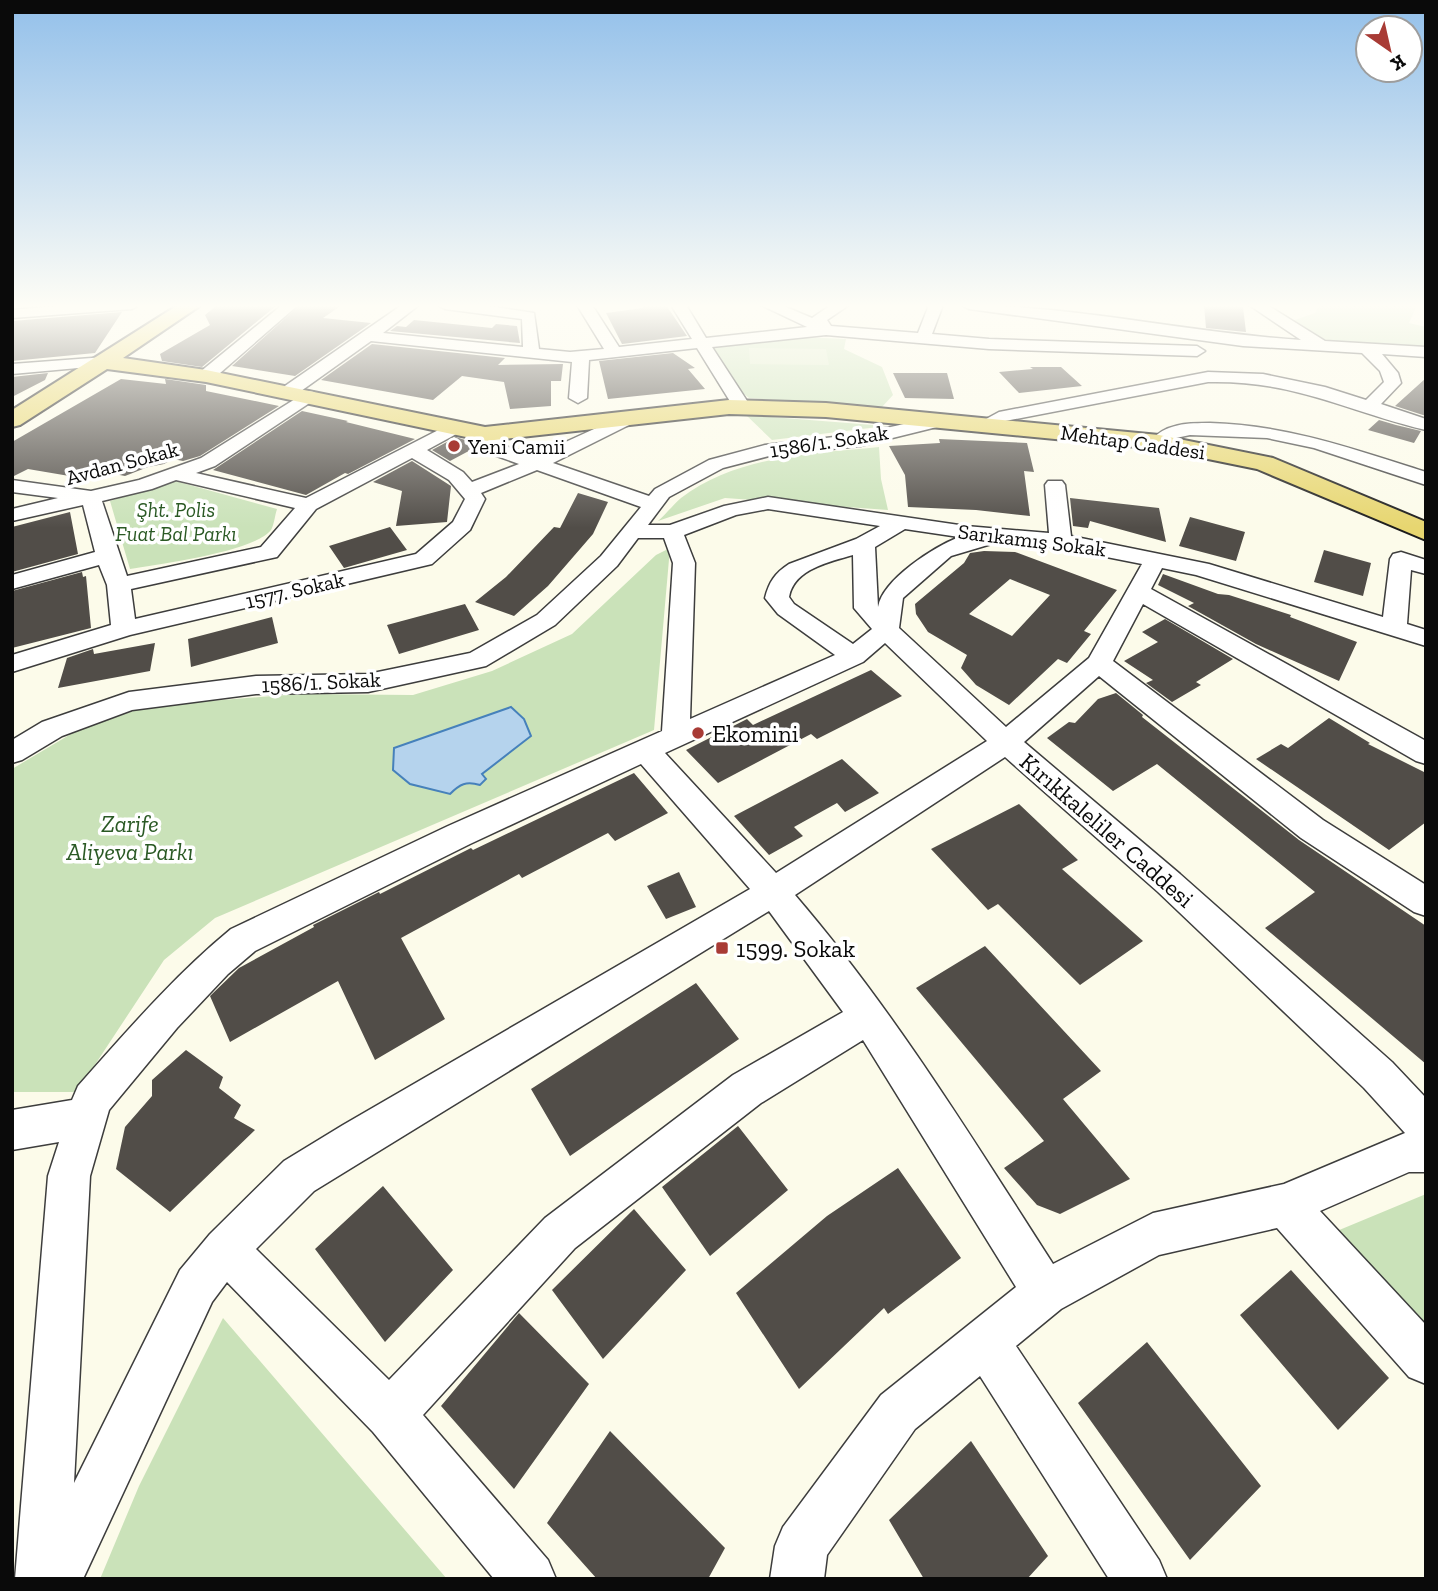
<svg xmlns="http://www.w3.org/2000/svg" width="1438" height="1591" font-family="'Zilla Slab',serif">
  <rect width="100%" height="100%" fill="#fcfbea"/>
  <path fill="#cae2b9" d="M 1320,305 L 1417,305 L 1409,323 L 1426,327 L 1426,348 L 1332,342 L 1317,338 L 1292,321 L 1315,313 Z
    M 799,337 L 846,339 L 844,349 L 882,367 L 893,395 L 882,407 L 749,398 L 725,378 L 708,346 Z
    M 746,415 L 886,426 L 772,440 Z
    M 879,447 L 881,479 L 888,510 L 725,498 L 658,521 C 666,514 673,505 681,498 C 737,455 812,454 879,447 Z
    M 175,481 L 277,509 C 275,515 274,525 271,530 C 254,552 159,564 130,569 L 110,501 Z
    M 670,548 L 654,730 L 215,918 L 164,960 L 77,1092 L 12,1092 L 12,769 L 76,731 L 148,706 L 298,694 L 413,695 L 492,671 L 572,634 L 656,555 Z
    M 1426,1194 L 1426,1350 L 1320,1238 Z
    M 223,1318 L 447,1579 L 100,1579 L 139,1486 Z"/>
  <path fill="#dceac9" d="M 749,348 L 826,349 L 829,365 L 750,364 Z"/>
  <path fill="#b5d3ed" stroke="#4681bb" stroke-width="2" d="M 511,707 L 524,719 L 531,736 L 482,774 L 486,779 L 480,785 C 466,781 460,784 450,794 L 410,784 L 393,770 L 394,748 Z"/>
  <path fill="#514d48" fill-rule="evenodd" d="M 217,305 L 277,305 L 202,367 L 162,361 L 160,354 L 210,325 L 205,315 Z
    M 300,305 L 342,305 L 323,318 L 371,323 L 295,376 L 232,366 Z
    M 642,305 L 666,305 L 687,336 L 622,344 L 606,313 L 643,308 Z
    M 1204,305 L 1243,307 L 1246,332 L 1206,328 Z
    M 122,312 L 95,353 L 12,361 L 12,321 Z
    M 414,320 L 492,328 L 496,324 L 517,326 L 520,343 L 390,331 L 397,326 L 406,327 Z
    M 372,344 L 505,358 L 498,365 L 563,364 L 561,381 L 551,381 L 551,406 L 510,409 L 504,382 L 462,376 L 433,400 L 321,380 Z
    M 673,353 L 695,368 L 688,369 L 705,389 L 608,399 L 599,361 Z
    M 1030,367 L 1061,367 L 1082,386 L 1019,393 L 999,372 L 1033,369 Z
    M 48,373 L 45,380 L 12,397 L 12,377 Z
    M 893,373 L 947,373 L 954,399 L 905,398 Z
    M 1426,378 L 1426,416 L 1395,406 Z
    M 121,379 L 166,384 L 165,379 L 206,385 L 206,391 L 279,406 L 200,456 L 183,461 L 173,459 L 164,464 L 148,467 L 125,476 L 99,471 L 87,479 L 28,469 L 12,477 L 12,442 Z
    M 302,411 L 348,421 L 346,422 L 415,439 L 348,474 L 345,473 L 306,495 L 213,470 Z
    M 1379,420 L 1396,425 L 1421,431 L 1414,443 L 1368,430 Z
    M 456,437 L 480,445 L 450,461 L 432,450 Z
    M 939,439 L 1027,443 L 1034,472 L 1024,471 L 1030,516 L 976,510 L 908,507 L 905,475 L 889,446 L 940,443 Z
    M 412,461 L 451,486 L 447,522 L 396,526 L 402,491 L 373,482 Z
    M 578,493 L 608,502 L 593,534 L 548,586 L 514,616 L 475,602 L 506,577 L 554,527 L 560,528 Z
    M 1070,498 L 1159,508 L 1166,542 L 1090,521 L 1088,528 L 1073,526 Z
    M 70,512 L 78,554 L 12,572 L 12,527 Z
    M 1190,517 L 1245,532 L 1236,561 L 1179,546 Z
    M 390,527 L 407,550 L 344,568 L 329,546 Z
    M 1324,550 L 1371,563 L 1363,596 L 1314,582 Z
    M 984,551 L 1015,552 L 1117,590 L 1084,631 L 1091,634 L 1067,663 L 1058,659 L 1009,705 L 976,685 L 961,668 L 967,655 L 928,632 L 916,614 L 915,604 L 964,563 L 970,553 ZM 1010,579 L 1050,595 L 1012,636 L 969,614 Z
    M 82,572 L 83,577 L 86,576 L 91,628 L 12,648 L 12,591 Z
    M 1163,574 L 1218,594 L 1229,595 L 1291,615 L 1290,617 L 1357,642 L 1339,681 L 1256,644 L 1188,606 L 1194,603 L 1158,585 Z
    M 465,604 L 479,630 L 399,654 L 387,625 Z
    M 272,617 L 278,643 L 191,667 L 188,639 Z
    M 1165,619 L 1233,659 L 1196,682 L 1201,685 L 1172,702 L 1146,683 L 1153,680 L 1124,661 L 1158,642 L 1142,632 Z
    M 155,643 L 150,671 L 58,688 L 67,658 L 93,649 L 94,654 Z
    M 871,670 L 902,696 L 817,739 L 811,734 L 718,783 L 686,750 L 747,719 L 753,725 Z
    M 1116,693 L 1143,715 L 1142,717 L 1299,840 L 1426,926 L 1426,1064 L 1265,928 L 1315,892 L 1157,764 L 1113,791 L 1047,738 L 1069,722 L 1075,723 L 1098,699 Z
    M 1329,718 L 1370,743 L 1368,744 L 1426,773 L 1426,822 L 1389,850 L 1256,759 L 1281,744 L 1288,748 Z
    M 842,759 L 879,793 L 845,812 L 837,803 L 794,827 L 803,836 L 769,855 L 734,816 Z
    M 634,773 L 668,813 L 615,841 L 608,833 L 522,878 L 519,874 L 401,938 L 445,1019 L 375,1060 L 338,981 L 230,1042 L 210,996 L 239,968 L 314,927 L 313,925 L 379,892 L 380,894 L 471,848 L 473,850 Z
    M 1019,804 L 1078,860 L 1062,869 L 1143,941 L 1080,985 L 998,904 L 988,910 L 931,849 Z
    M 679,872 L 696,907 L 666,919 L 647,886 Z
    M 985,946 L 1101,1071 L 1063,1099 L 1130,1179 L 1060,1214 L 1037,1205 L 1004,1168 L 1044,1141 L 916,988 Z
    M 696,983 L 739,1039 L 570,1156 L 531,1089 Z
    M 186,1050 L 223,1077 L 219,1088 L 241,1105 L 234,1118 L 255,1130 L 170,1212 L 116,1169 L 125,1127 L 152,1096 L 152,1080 Z
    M 738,1126 L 788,1190 L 710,1256 L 662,1187 Z
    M 898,1168 L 961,1258 L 888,1314 L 884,1308 L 799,1389 L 736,1293 L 827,1216 Z
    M 383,1186 L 453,1270 L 385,1342 L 315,1249 Z
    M 634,1209 L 686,1270 L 603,1359 L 552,1290 Z
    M 1291,1270 L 1389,1378 L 1338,1430 L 1240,1315 Z
    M 519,1313 L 589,1384 L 514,1489 L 441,1406 Z
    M 1147,1342 L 1261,1486 L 1190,1560 L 1078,1403 Z
    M 610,1431 L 725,1548 L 708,1579 L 597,1579 L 547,1523 Z
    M 971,1441 L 1048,1556 L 1027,1579 L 924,1579 L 889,1520 Z"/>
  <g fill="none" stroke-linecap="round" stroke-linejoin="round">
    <g stroke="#3d3d3d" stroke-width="3">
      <path id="minor" d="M 67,305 L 139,305 L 132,309 L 12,318 L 12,310 Z
        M 282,305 L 298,305 L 212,380 L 200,380 L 198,376 L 200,372 Z
        M 402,305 L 419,305 L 383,333 L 523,347 L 522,319 L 445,309 L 438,305 L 482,305 L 534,313 L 539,349 L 570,352 L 604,349 L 577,305 L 592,305 L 619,347 L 692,339 L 671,305 L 686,305 L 706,338 L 807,327 L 761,305 L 781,305 L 812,318 L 831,305 L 849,305 L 827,320 L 831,326 L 918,333 L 929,305 L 943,305 L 932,334 L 989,339 L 1197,346 L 1205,351 L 1197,356 L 989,349 L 826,335 L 712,347 L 751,407 L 742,412 L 736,411 L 697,348 L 589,360 L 587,398 L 578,403 L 569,398 L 572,362 L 371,341 L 294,396 L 282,396 L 279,392 L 282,388 Z
        M 962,305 C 1075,305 1188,333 1301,340 L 1249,305 L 1267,305 L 1325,341 L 1426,347 L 1426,357 L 1382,354 L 1398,373 L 1401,383 L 1381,404 L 1426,419 L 1426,430 C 1346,411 1295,380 1208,382 L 1005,421 L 990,429 L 978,429 L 975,425 L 999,412 L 1208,372 L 1263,374 L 1325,387 L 1366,400 L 1384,382 L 1380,371 L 1362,353 L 1243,346 L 969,309 Z
        M 105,357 L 113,362 L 111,365 L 12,374 L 12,364 Z
        M 308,391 L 314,392 L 317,396 L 314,400 L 215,466 L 196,473 L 306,498 L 454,422 L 460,424 L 463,428 L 460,432 L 427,450 L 463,472 L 472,482 L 519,464 L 494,455 L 476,434 L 478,430 L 492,430 L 508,447 L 535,456 L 629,413 L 638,418 L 635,422 L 553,463 L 649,496 L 655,489 L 709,460 L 765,445 L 860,434 L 939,416 L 945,417 L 948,421 L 945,425 L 860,446 L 773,455 L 723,468 L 669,497 L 648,525 L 670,525 L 724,506 L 768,497 L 966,526 L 1049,533 L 1045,485 L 1048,481 L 1062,481 L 1065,485 L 1071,536 L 1209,564 L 1383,617 L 1390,559 L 1393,554 L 1401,552 L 1426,560 L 1426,574 L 1411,570 L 1407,624 L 1426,630 L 1426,646 L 1196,575 L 1162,568 L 1151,589 L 1426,741 L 1426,764 L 1416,761 L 1143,604 L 1113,661 L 1323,820 L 1426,885 L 1426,916 L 1414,912 L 1301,838 L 1099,676 L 1024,742 L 1180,874 L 1392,1062 L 1426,1098 L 1426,1172 L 1409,1172 L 1320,1211 L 1426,1325 L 1426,1384 L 1409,1377 L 1277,1228 L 1159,1255 L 1061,1309 L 1016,1346 L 1159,1560 L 1167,1579 L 1109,1579 L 980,1376 L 915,1429 L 827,1555 L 824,1579 L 770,1579 L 775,1546 L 783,1527 L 881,1395 L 1016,1287 L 863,1040 L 761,1103 L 575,1248 L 423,1415 L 548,1560 L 556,1579 L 494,1579 L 373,1432 L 227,1282 L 212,1302 L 83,1579 L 15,1579 L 48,1176 L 59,1142 L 12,1150 L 12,1110 L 72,1100 L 78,1086 C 127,1031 174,976 231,929 L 448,826 L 662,731 L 673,563 L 664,538 L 638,538 L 617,566 L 555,625 L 486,666 L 368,692 L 256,694 L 132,710 L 62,736 L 22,760 L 12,763 L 12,740 L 42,722 L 129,692 L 256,676 L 368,674 L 470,653 L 537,615 L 601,556 L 641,507 L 537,470 L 481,493 L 485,499 L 470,530 L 432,564 L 130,635 L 12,672 L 12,655 L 111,625 L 107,585 L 99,565 L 12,589 L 12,575 L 95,552 L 83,505 L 12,521 L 12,509 L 58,498 L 12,492 L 12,480 L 91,491 L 139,480 L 201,458 ZM 412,458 L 449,480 L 465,499 L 453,522 L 416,554 L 135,619 L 131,589 L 277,557 L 316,509 ZM 176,480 L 295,508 L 261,547 L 127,576 L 102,501 L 152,489 ZM 768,509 L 880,526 L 856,539 L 789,564 C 775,573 769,582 765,598 L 778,614 L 835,655 L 690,719 L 695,563 L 684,535 L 736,515 ZM 905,529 L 959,537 C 934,547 883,579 878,607 L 875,547 ZM 998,542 L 1061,548 L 1142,564 L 1089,658 L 1006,727 L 899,628 L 903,598 L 951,556 ZM 853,555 L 854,608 L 872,629 L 853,644 L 794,604 L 789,597 C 794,569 829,562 853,555 ZM 885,643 L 987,741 L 776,873 L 665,753 L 863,662 ZM 1005,757 L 1158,892 L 1364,1088 L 1405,1133 L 1284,1184 L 1153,1213 L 1053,1264 C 972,1138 893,1009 795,895 ZM 641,764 L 750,889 L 343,1125 L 284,1161 L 210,1234 L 180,1270 L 74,1483 L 90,1176 L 109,1110 L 177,1028 L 228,974 L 255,951 L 470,844 ZM 769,911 L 843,1012 L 733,1075 L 545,1218 L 389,1380 L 256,1249 L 314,1191 Z
        M 1210,423 C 1286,425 1354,449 1426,472 L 1426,485 L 1314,448 L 1267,438 L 1190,435 L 1176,438 L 1159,448 L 1150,442 C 1164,423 1189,423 1210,423 Z"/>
    </g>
    <g stroke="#1b1b1b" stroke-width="4">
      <path id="major" d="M 178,305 L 201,305 L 123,358 L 206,370 L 485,427 L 729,400 L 826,403 L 1159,435 L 1273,458 L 1426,522 L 1426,540 L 1257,469 L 1159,449 L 826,417 L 729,414 L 485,441 L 206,382 L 107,369 L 20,425 L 12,427 L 12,410 Z"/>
    </g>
    <use href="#minor" fill="#fff" fill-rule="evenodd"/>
    <use href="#major" fill="#e7d670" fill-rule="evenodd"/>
  </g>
  <linearGradient id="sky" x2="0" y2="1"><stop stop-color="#93c0ea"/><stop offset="0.58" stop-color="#fefdf6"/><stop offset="1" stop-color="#fefdf6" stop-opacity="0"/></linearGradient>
  <rect width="1438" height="528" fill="url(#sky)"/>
  <g fill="#a83b35" stroke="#fff" stroke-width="2.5">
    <circle cx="454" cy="446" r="7"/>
    <circle cx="698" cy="733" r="7"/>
    <rect x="715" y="941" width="14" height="14" rx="3.5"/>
  </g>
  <g text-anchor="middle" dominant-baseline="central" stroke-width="7" stroke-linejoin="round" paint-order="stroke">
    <g font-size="21" fill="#0a0a0a" stroke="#fff">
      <text transform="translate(829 441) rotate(-9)">1586/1. Sokak</text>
      <text transform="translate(1133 442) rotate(8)">Mehtap Caddesi</text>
      <text transform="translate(122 463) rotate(-15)">Avdan Sokak</text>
      <text transform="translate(1032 540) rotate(7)">Sarıkamış Sokak</text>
      <text transform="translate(295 590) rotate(-13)">1577. Sokak</text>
      <text transform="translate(321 682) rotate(-3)">1586/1. Sokak</text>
    </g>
    <g font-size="21" fill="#0a0a0a" stroke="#fff" text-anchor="start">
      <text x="468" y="446">Yeni Camii</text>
    </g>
    <g font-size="21" font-style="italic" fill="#2a5924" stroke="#fff">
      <text x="176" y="509">Şht. Polis<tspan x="176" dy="24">Fuat Bal Parkı</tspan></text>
    </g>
    <g font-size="24" fill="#0a0a0a" stroke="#fff" text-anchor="start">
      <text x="712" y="733">Ekomini</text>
      <text x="736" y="948">1599. Sokak</text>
    </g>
    <g font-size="24" font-style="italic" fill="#2a5924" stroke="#fff">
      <text x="130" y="823">Zarife<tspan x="130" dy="28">Aliyeva Parkı</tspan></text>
    </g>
    <g font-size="24" fill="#0a0a0a" stroke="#fff">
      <text transform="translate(1107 830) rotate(41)">Kırıkkaleliler Caddesi</text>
    </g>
  </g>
  <rect width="1438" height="1591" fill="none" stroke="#0a0a0a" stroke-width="28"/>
  <g transform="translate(1389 49) rotate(146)"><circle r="33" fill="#ffffff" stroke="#9d9d9d" stroke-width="2"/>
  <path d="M0-5L12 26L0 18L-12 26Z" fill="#a83b35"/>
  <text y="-10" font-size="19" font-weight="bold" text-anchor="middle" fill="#0a0a0a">K</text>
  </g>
</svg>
